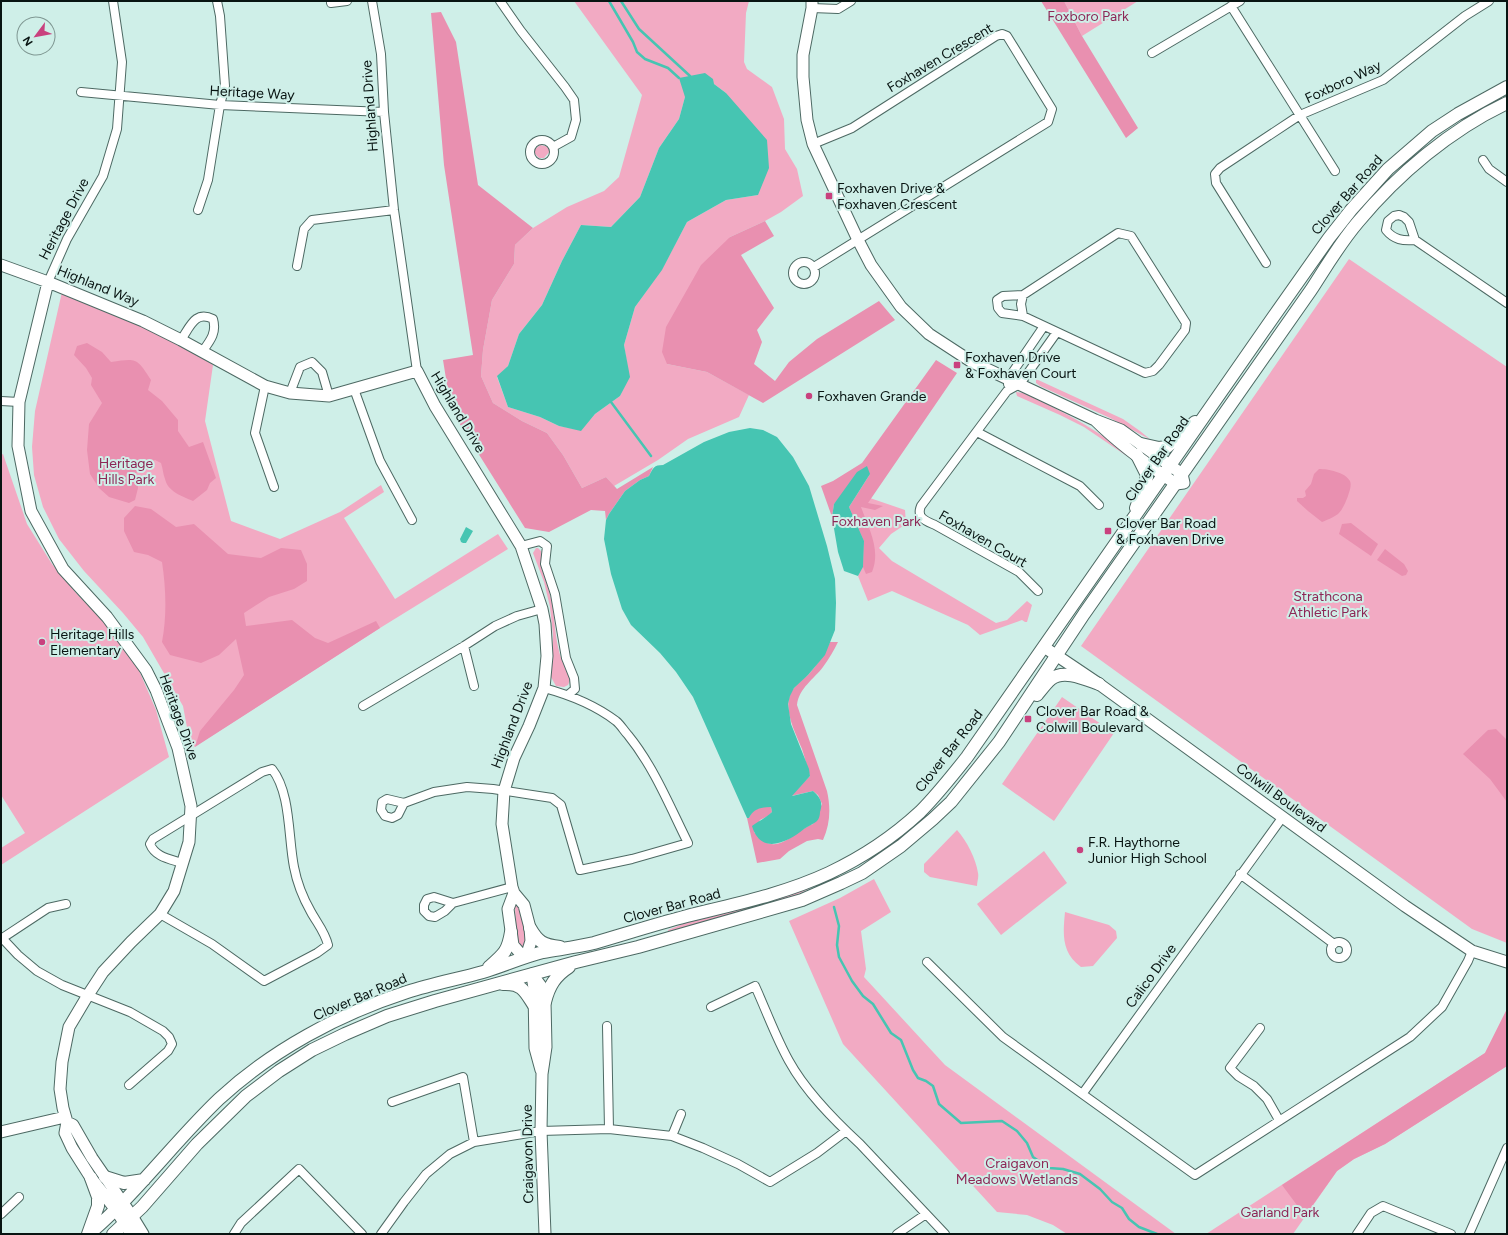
<svg xmlns="http://www.w3.org/2000/svg" width="1508" height="1235" font-family="Figtree,sans-serif">
  <rect width="100%" height="100%" fill="#cfefe8"/>
  <path fill="#f2aac3" fill-rule="evenodd" d="M 574,1 L 749,1 L 746,13 L 744,62 L 747,69 L 772,87 L 784,119 L 785,149 L 797,169 L 803,196 L 781,212 L 765,221 L 730,237 L 667,364 L 707,372 L 749,395 L 739,417 L 688,439 L 658,460 L 614,486 L 606,477 L 582,488 L 563,455 L 547,433 L 522,421 L 493,403 L 481,376 L 483,350 L 492,300 L 514,264 L 515,245 L 533,228 L 567,207 L 604,191 L 619,177 L 642,95 ZM 714,84 L 726,93 L 758,195 L 726,200 L 687,222 L 662,269 L 635,307 L 624,345 L 629,377 L 620,396 L 595,414 L 581,430 L 559,426 L 540,417 L 508,407 L 497,377 L 508,366 L 519,334 L 542,305 L 562,261 L 581,225 L 611,227 L 640,197 L 659,148 L 679,119 L 685,97 Z
    M 1064,1 L 1138,1 L 1082,36 Z
    M 540,145 L 550,147 L 551,150 L 544,158 L 539,158 L 535,154 L 535,149 Z
    M 1349,259 L 1507,367 L 1507,943 L 1472,929 L 1081,646 Z
    M 62,292 L 173,339 L 213,365 L 205,421 L 231,521 L 280,539 L 340,512 L 381,485 L 384,492 L 344,518 L 395,599 L 498,534 L 508,549 L 380,628 L 191,749 L 183,706 L 143,637 L 123,613 L 84,571 L 59,539 L 43,507 L 34,475 L 32,447 L 35,411 Z
    M 1036,379 L 1123,419 L 1140,431 L 1151,440 L 1110,418 L 1040,386 L 1036,383 Z
    M 1016,392 L 1023,393 C 1067,413 1101,431 1137,463 L 1084,427 L 1060,415 L 1017,396 Z
    M 3,454 L 27,524 L 52,564 L 77,594 L 108,625 L 138,668 L 156,710 L 169,757 L 1,865 L 1,848 L 25,833 L 1,795 L 1,455 Z
    M 867,497 L 905,510 L 906,524 L 891,534 L 879,548 L 892,561 L 996,623 L 1007,620 L 1027,601 L 1032,605 L 1027,622 L 1025,622 L 1022,620 L 980,635 L 968,625 L 892,591 L 868,601 L 858,576 L 863,566 L 849,507 Z
    M 536,548 L 538,548 L 541,551 C 542,570 548,585 552,603 C 555,621 555,638 560,655 C 563,664 573,676 568,685 L 564,687 L 556,686 L 551,677 L 553,635 L 550,607 L 544,582 L 533,553 Z
    M 1062,697 L 1114,733 L 1054,821 L 1002,784 Z
    M 957,830 C 967,841 976,859 978,873 C 979,877 977,882 977,886 L 930,877 L 924,872 L 924,864 Z
    M 1044,851 L 1067,883 L 1001,935 L 977,904 Z
    M 874,879 L 891,912 L 861,931 L 866,969 L 864,977 L 945,1065 L 1176,1234 L 1067,1234 L 1053,1225 L 1027,1215 L 997,1212 L 843,1044 L 789,921 L 840,898 Z
    M 821,882 C 798,897 770,904 743,911 C 718,918 693,925 668,932 L 668,930 L 690,921 Z
    M 519,903 L 528,933 L 525,948 L 520,946 L 516,936 L 515,906 L 515,904 Z
    M 1065,912 L 1109,925 L 1116,931 L 1117,938 L 1093,966 L 1081,967 C 1061,953 1063,933 1065,912 Z
    M 1507,1009 L 1507,1066 L 1385,1144 L 1354,1159 L 1337,1171 L 1293,1234 L 1206,1234 L 1485,1053 Z"/>
  <path fill="#e990b0" d="M 1041,1 L 1064,1 L 1082,36 L 1138,128 L 1126,138 Z
    M 441,12 L 456,42 L 478,185 L 533,228 L 515,245 L 514,264 L 492,300 L 483,350 L 481,376 L 493,403 L 522,421 L 547,433 L 563,455 L 582,488 L 606,477 L 617,489 L 653,467 L 649,476 L 640,480 L 625,491 L 609,514 L 606,520 L 605,511 L 591,510 L 549,532 L 525,528 L 451,410 L 443,360 L 473,355 L 444,165 L 431,13 Z
    M 765,221 L 774,236 L 741,255 L 774,308 L 757,330 L 762,342 L 754,364 L 775,381 L 789,362 L 817,339 L 879,301 L 895,320 L 763,403 L 707,372 L 667,364 L 662,352 L 666,327 L 701,265 L 730,237 Z
    M 87,343 L 102,352 L 111,362 C 137,358 137,358 151,380 L 148,390 L 162,401 L 178,420 L 178,431 L 189,447 L 203,442 L 216,478 L 210,483 L 207,490 L 193,501 C 182,496 168,492 165,479 C 163,474 163,469 161,463 L 155,460 L 144,466 L 136,473 L 138,488 L 135,500 L 129,503 L 109,497 L 99,488 L 90,474 L 87,450 L 89,424 L 102,403 L 91,385 L 92,378 L 86,368 L 74,355 L 77,346 Z
    M 936,360 L 957,373 L 868,503 L 883,506 L 875,510 L 861,507 C 869,529 881,550 872,572 L 866,574 L 863,567 L 864,541 L 849,507 L 870,474 L 834,504 L 832,517 L 821,486 L 833,481 L 862,463 Z
    M 1319,469 C 1328,469 1345,472 1350,481 C 1352,486 1349,492 1348,496 C 1346,501 1343,509 1339,513 C 1335,517 1327,520 1322,522 L 1308,511 L 1297,501 L 1297,498 L 1303,498 L 1306,496 L 1305,491 L 1311,484 L 1314,474 Z
    M 135,506 L 151,509 L 176,527 L 194,524 L 228,554 L 261,558 L 281,548 L 301,550 L 307,564 L 307,581 L 294,589 L 269,597 L 244,613 L 246,626 L 292,620 L 315,638 L 328,643 L 376,621 L 380,628 L 195,747 L 200,731 L 234,690 L 244,675 L 236,639 L 219,655 L 201,663 L 170,655 L 162,642 C 167,616 166,588 162,562 L 148,555 L 134,552 L 124,531 L 124,518 Z
    M 1351,523 L 1378,544 L 1371,556 L 1339,534 L 1342,524 Z
    M 1385,549 L 1404,564 L 1408,571 L 1406,575 L 1402,576 L 1377,560 Z
    M 830,642 L 838,642 C 834,650 829,659 823,667 C 814,679 799,688 797,705 L 827,791 C 831,809 830,824 823,840 L 818,839 L 807,841 L 789,851 L 780,859 L 757,863 L 747,818 L 749,818 C 753,808 761,807 771,806 L 772,812 L 768,816 L 760,820 L 754,832 C 776,860 792,832 813,824 L 822,804 L 818,795 L 813,791 L 791,796 L 810,776 C 807,767 805,758 802,749 C 795,731 780,705 794,688 C 798,683 803,679 808,675 C 817,665 825,654 830,642 Z
    M 1496,729 L 1507,740 L 1507,802 L 1490,779 L 1463,754 L 1488,730 Z
    M 1507,1009 L 1507,1066 L 1385,1144 L 1354,1159 L 1337,1171 L 1305,1216 L 1282,1185 L 1485,1053 Z"/>
  <path fill="#46c5b2" d="M 705,73 L 713,79 L 714,84 L 726,93 L 767,140 L 769,168 L 758,195 L 726,200 L 687,222 L 662,270 L 635,307 L 624,345 L 630,377 L 620,396 L 595,414 L 581,431 L 559,426 L 540,417 L 508,407 L 497,376 L 508,366 L 519,334 L 542,305 L 562,261 L 581,225 L 611,227 L 640,197 L 659,148 L 679,119 L 685,97 L 679,78 Z
    M 750,428 L 763,430 L 777,437 L 793,457 L 809,486 L 827,546 L 835,579 L 836,603 L 835,630 L 825,655 L 808,675 L 794,688 L 790,696 L 788,704 L 791,724 L 809,769 L 810,776 L 792,796 L 813,791 C 821,798 823,803 820,812 C 820,815 819,819 817,821 C 814,824 808,826 804,829 C 788,842 761,856 752,826 C 758,821 766,818 772,812 L 771,807 C 761,807 753,809 749,818 L 747,818 L 693,697 L 676,672 L 660,653 L 631,625 L 622,609 L 611,574 L 604,539 L 606,520 L 609,514 L 625,491 L 640,480 L 649,476 C 653,468 654,465 663,465 L 704,442 L 729,432 Z
    M 867,466 L 870,474 L 849,507 L 864,541 L 863,567 L 858,576 L 844,571 L 838,552 L 832,517 L 834,504 L 857,472 Z
    M 466,527 L 473,531 L 466,543 L 463,543 L 461,542 L 460,539 Z"/>
  <g fill="none" stroke-linecap="round" stroke-linejoin="round">
    <path stroke="#46c5b2" stroke-width="2.5" d="M 609,1 L 633,42 L 637,52 L 645,59 L 668,68 L 679,78
      M 621,1 L 639,29 L 690,76
      M 611,402 L 651,456
      M 834,907 L 839,926 L 837,945 L 839,957 L 852,981 L 863,996 L 873,1004 L 891,1033 L 901,1040 L 913,1070 L 918,1078 L 926,1081 L 933,1086 L 939,1104 L 961,1123 L 1002,1121 L 1017,1131 L 1027,1143 L 1033,1157 L 1049,1168 L 1063,1169 L 1080,1174 L 1100,1189 L 1112,1202 L 1122,1208 L 1129,1219 L 1139,1227 L 1157,1234"/>
    <g stroke="#4d6963" stroke-width="10">
      <path id="minor" d="M 372,1 L 381,54 L 384,112 L 394,210 L 417,371
        M 500,1 L 521,31 L 565,87 L 574,100 L 576,120 L 571,137 L 553,147
        M 331,3 L 347,1
        M 1231,6 L 1335,171
        M 812,8 L 838,9 L 851,1
        M 1152,53 L 1240,1
        M 81,92 L 220,105 L 384,112
        M530 152a12 12 0 1 1 24 0a12 12 0 1 1-24 0Z
        M 813,144 L 852,128 L 996,36 L 1002,34 L 1007,36 L 1052,109 L 1048,122 L 814,267
        M 1483,160 L 1489,169 L 1507,182
        M 198,210 L 208,180 L 220,105 L 225,86 L 220,16 L 217,1
        M 1415,240 C 1403,241 1394,240 1386,230 L 1388,221 L 1394,216 L 1399,215 L 1404,217 L 1409,222 L 1415,240 L 1507,303
        M793 273a11 11 0 1 1 22 0a11 11 0 1 1-22 0Z
        M 1266,263 L 1216,183 L 1215,174 L 1220,168 L 1300,115 L 1383,80 L 1465,16 L 1489,1
        M 297,266 L 304,229 L 312,220 L 394,210
        M 48,282 L 67,239 L 103,176 L 117,129 L 122,62 L 113,1
        M 1023,295 L 1021,304 L 1023,316 L 1002,313 L 998,308 L 997,300 L 1003,296 L 1023,295 L 1118,233 L 1131,236 L 1186,323 L 1185,330 L 1159,365 L 1153,371 L 1145,373 L 1023,316
        M 181,340 C 190,327 195,310 213,319 C 217,333 210,341 202,352
        M 1008,384 L 1008,379 L 1044,326
        M 265,386 L 255,433 L 274,487
        M 354,389 L 380,461 L 412,520
        M 290,393 L 300,367 L 312,362 L 322,372 L 329,396
        M 1,401 L 19,402
        M 977,432 L 1080,486 L 1099,505
        M 521,546 L 540,541 L 547,546 L 545,564 L 555,594 L 566,658 L 574,678 L 575,689 L 568,695
        M 1038,591 L 1019,572 L 935,525 C 926,521 916,518 921,506 L 1007,391 L 1020,384 L 1057,332
        M 464,646 L 474,686
        M 363,706 L 464,646 L 495,626 L 517,616 L 542,609
        M 387,799 L 404,803 L 398,815 L 392,818 L 385,816 L 381,810 L 382,802 Z
        M 404,803 L 434,792 L 467,787 L 493,789 L 552,798 L 561,805 L 580,870 L 632,859 L 688,843 C 670,807 654,767 628,735 C 624,731 621,725 616,721 C 595,705 570,695 544,688
        M 1240,874 L 1334,944
        M 434,897 L 453,903 L 445,911 L 435,917 L 429,916 L 424,911 L 424,905 L 427,899 Z
        M 453,903 L 512,887
        M 160,914 L 212,944 L 264,981 L 317,953 L 328,945 C 325,932 317,923 311,912 C 303,898 297,883 294,867 C 288,837 291,793 272,769 L 262,772 L 153,839 L 150,844 C 155,857 170,859 182,863
        M 2,938 L 18,955 L 37,971 L 62,985 L 130,1012 L 163,1031 L 169,1037 L 172,1044 L 168,1051 L 129,1085
        M 1,939 L 48,908 L 66,904
        M1331 950a8 8 0 1 1 16 0a8 8 0 1 1-16 0Z
        M 927,962 L 1003,1037 L 1195,1175 L 1410,1037 L 1442,1007 L 1468,961 L 1472,951
        M 711,1007 L 755,986 C 766,1010 776,1038 789,1061 C 806,1092 834,1120 860,1144 L 945,1234
        M 607,1026 L 609,1129
        M 1260,1028 L 1230,1068 L 1238,1076 L 1254,1086 L 1267,1099 L 1279,1120
        M 1083,1093 L 1282,818
        M 392,1102 L 463,1077 L 474,1142
        M 672,1136 L 681,1114
        M 1,1214 L 19,1197
        M 234,1234 L 241,1223 L 299,1169 L 362,1234
        M 381,1234 L 404,1202 L 426,1174 L 450,1154 L 474,1142 L 541,1131 L 609,1129 L 672,1136 L 703,1148 L 738,1164 L 770,1182 L 817,1153 L 846,1131
        M 897,1234 L 926,1214
        M 1357,1234 L 1371,1213 L 1383,1206 L 1451,1234
        M 1469,1234 L 1507,1148"/>
    </g>
    <g stroke="#4d6963" stroke-width="13">
      <path id="tertiary" d="M 812,1 L 812,8 L 803,55 L 803,77 L 807,120 L 813,144 L 858,240 L 871,265 L 901,307 L 929,334 L 972,362 L 1095,420 L 1121,430 L 1182,474 L 1184,483 L 1176,484 C 1148,465 1119,444 1095,420
        M 1,265 L 48,282 L 143,321 L 181,340 L 265,386 L 290,393 L 329,396 L 417,371 L 435,406 L 521,546 L 542,609 L 545,624 L 547,656 L 544,688 L 529,726 L 514,758 L 504,791 L 502,824 L 512,887 L 514,893 L 524,905 L 530,928 L 531,941 L 526,957 L 519,952 L 513,945 L 508,909 L 514,893
        M 48,282 L 19,402 L 18,446 L 31,511 L 63,569 L 107,617 L 146,670 L 156,690 L 178,748 L 191,806 L 189,842 L 174,891 L 160,914 L 131,942 L 103,972 L 88,995 L 69,1027 L 62,1062 L 60,1089 L 63,1108 L 67,1122 L 65,1133 L 72,1148 L 91,1178 L 116,1210 L 131,1234
        M 1044,647 L 1099,684 L 1405,906 L 1472,951 L 1507,962
        M 532,974 L 541,986 L 545,1002 L 546,1047 L 542,1074 L 541,1131 L 545,1234
        M 532,976 L 534,988 L 535,1048 L 541,1070
        M 67,1122 L 73,1125 L 92,1158 L 132,1216 L 143,1234
        M 1,1132 L 65,1117"/>
    </g>
    <g stroke="#4d6963" stroke-width="14">
      <path id="secondary" d="M 1141,444 L 1159,448 L 1167,447 L 1195,422
        M 1136,508 L 1147,477 L 1146,473 L 1137,455
        M 1037,695 C 1041,690 1046,683 1051,679 C 1064,669 1085,679 1099,684
        M 530,928 C 538,942 543,945 560,947
        M 489,967 C 504,954 508,951 511,932
        M 503,984 C 523,983 525,992 535,1007
        M 545,1002 C 549,986 555,976 569,967
        M 105,1177 L 124,1183 L 144,1180
        M 88,1234 L 98,1206 L 98,1197 L 91,1178
        M 89,1234 C 137,1193 174,1142 219,1099 C 272,1050 339,1014 407,992 C 432,984 458,979 483,972 C 503,966 523,957 543,952 C 560,949 577,947 594,943 C 625,934 656,924 687,916 C 735,904 784,894 829,873 C 861,858 894,836 920,812 C 937,795 952,776 967,757 L 1274,316 L 1329,238 L 1351,210 L 1388,169 L 1432,131 L 1458,114 L 1507,87
        M 113,1234 L 142,1207 L 197,1144 L 246,1096 L 279,1071 L 312,1050 L 345,1034 L 387,1016 L 435,1001 L 576,962 L 638,947 L 802,900 L 841,883 L 862,873 L 901,846 L 933,819 L 951,802 L 999,742 L 1084,614 L 1311,290 C 1326,267 1340,243 1358,222 C 1398,174 1450,130 1507,103"/>
    </g>
    <use href="#minor" stroke="#fff" stroke-width="8"/>
    <use href="#tertiary" stroke="#fff" stroke-width="11"/>
    <use href="#secondary" stroke="#fff" stroke-width="12"/>
  </g>
  <g fill="#c9417e" stroke="#cfefe8" stroke-width="1.5">
    <rect x="825" y="192" width="8" height="8" rx="2"/>
    <rect x="953" y="361" width="8" height="8" rx="2"/>
    <circle cx="809" cy="396" r="4"/>
    <rect x="1104" y="527" width="8" height="8" rx="2"/>
    <circle cx="42" cy="642" r="4"/>
    <rect x="1024" y="715" width="8" height="8" rx="2"/>
    <circle cx="1080" cy="850" r="4"/>
  </g>
  <g text-anchor="middle" dominant-baseline="central" stroke-width="4" stroke-linejoin="round" paint-order="stroke">
    <g font-size="14" fill="#8d2756" stroke="#cfefe8">
      <text x="1088" y="16">Foxboro Park</text>
      <text x="126" y="463">Heritage<tspan x="126" dy="16">Hills Park</tspan></text>
      <text x="876" y="521">Foxhaven Park</text>
      <text x="1328" y="596">Strathcona<tspan x="1328" dy="16">Athletic Park</tspan></text>
      <text x="1017" y="1163">Craigavon<tspan x="1017" dy="16">Meadows Wetlands</tspan></text>
      <text x="1280" y="1212">Garland Park</text>
    </g>
    <g font-size="14" fill="#081412" stroke="#cfefe8">
      <text transform="translate(940 58) rotate(-31)">Foxhaven Crescent</text>
      <text transform="translate(1343 82) rotate(-25)">Foxboro Way</text>
      <text transform="translate(252 93) rotate(3)">Heritage Way</text>
      <text transform="translate(370 106) rotate(-94)">Highland Drive</text>
      <text transform="translate(1347 195) rotate(-49)">Clover Bar Road</text>
      <text transform="translate(64 219) rotate(-62)">Heritage Drive</text>
      <text transform="translate(98 286) rotate(22)">Highland Way</text>
      <text transform="translate(458 412) rotate(59)">Highland Drive</text>
      <text transform="translate(1157 459) rotate(-55)">Clover Bar Road</text>
      <text transform="translate(983 539) rotate(30)">Foxhaven Court</text>
      <text transform="translate(179 717) rotate(70)">Heritage Drive</text>
      <text transform="translate(512 725) rotate(-69)">Highland Drive</text>
      <text transform="translate(949 751) rotate(-52)">Clover Bar Road</text>
      <text transform="translate(1281 798) rotate(36)">Colwill Boulevard</text>
      <text transform="translate(672 906) rotate(-15)">Clover Bar Road</text>
      <text transform="translate(1151 976) rotate(-54)">Calico Drive</text>
      <text transform="translate(360 997) rotate(-23)">Clover Bar Road</text>
      <text transform="translate(528 1154) rotate(-91)">Craigavon Drive</text>
    </g>
    <g font-size="14" fill="#081412" stroke="#cfefe8" text-anchor="start">
      <text x="837" y="188">Foxhaven Drive &amp;<tspan x="837" dy="16">Foxhaven Crescent</tspan></text>
      <text x="965" y="357">Foxhaven Drive<tspan x="965" dy="16">&amp; Foxhaven Court</tspan></text>
      <text x="817" y="396">Foxhaven Grande</text>
      <text x="1116" y="523">Clover Bar Road<tspan x="1116" dy="16">&amp; Foxhaven Drive</tspan></text>
      <text x="50" y="634">Heritage Hills<tspan x="50" dy="16">Elementary</tspan></text>
      <text x="1036" y="711">Clover Bar Road &amp;<tspan x="1036" dy="16">Colwill Boulevard</tspan></text>
      <text x="1088" y="842">F.R. Haythorne<tspan x="1088" dy="16">Junior High School</tspan></text>
    </g>
  </g>
  <rect width="1508" height="1235" fill="none" stroke="#081412" stroke-width="4"/>
  <g transform="translate(36 36) rotate(238)"><circle r="19" fill="#cfefe8" stroke="#7f9792"/>
  <path d="M0-3L7 15L0 10L-7 15Z" fill="#c9417e"/>
  <text y="-6" font-size="11" font-weight="bold" text-anchor="middle" fill="#081412">N</text>
  </g>
</svg>
